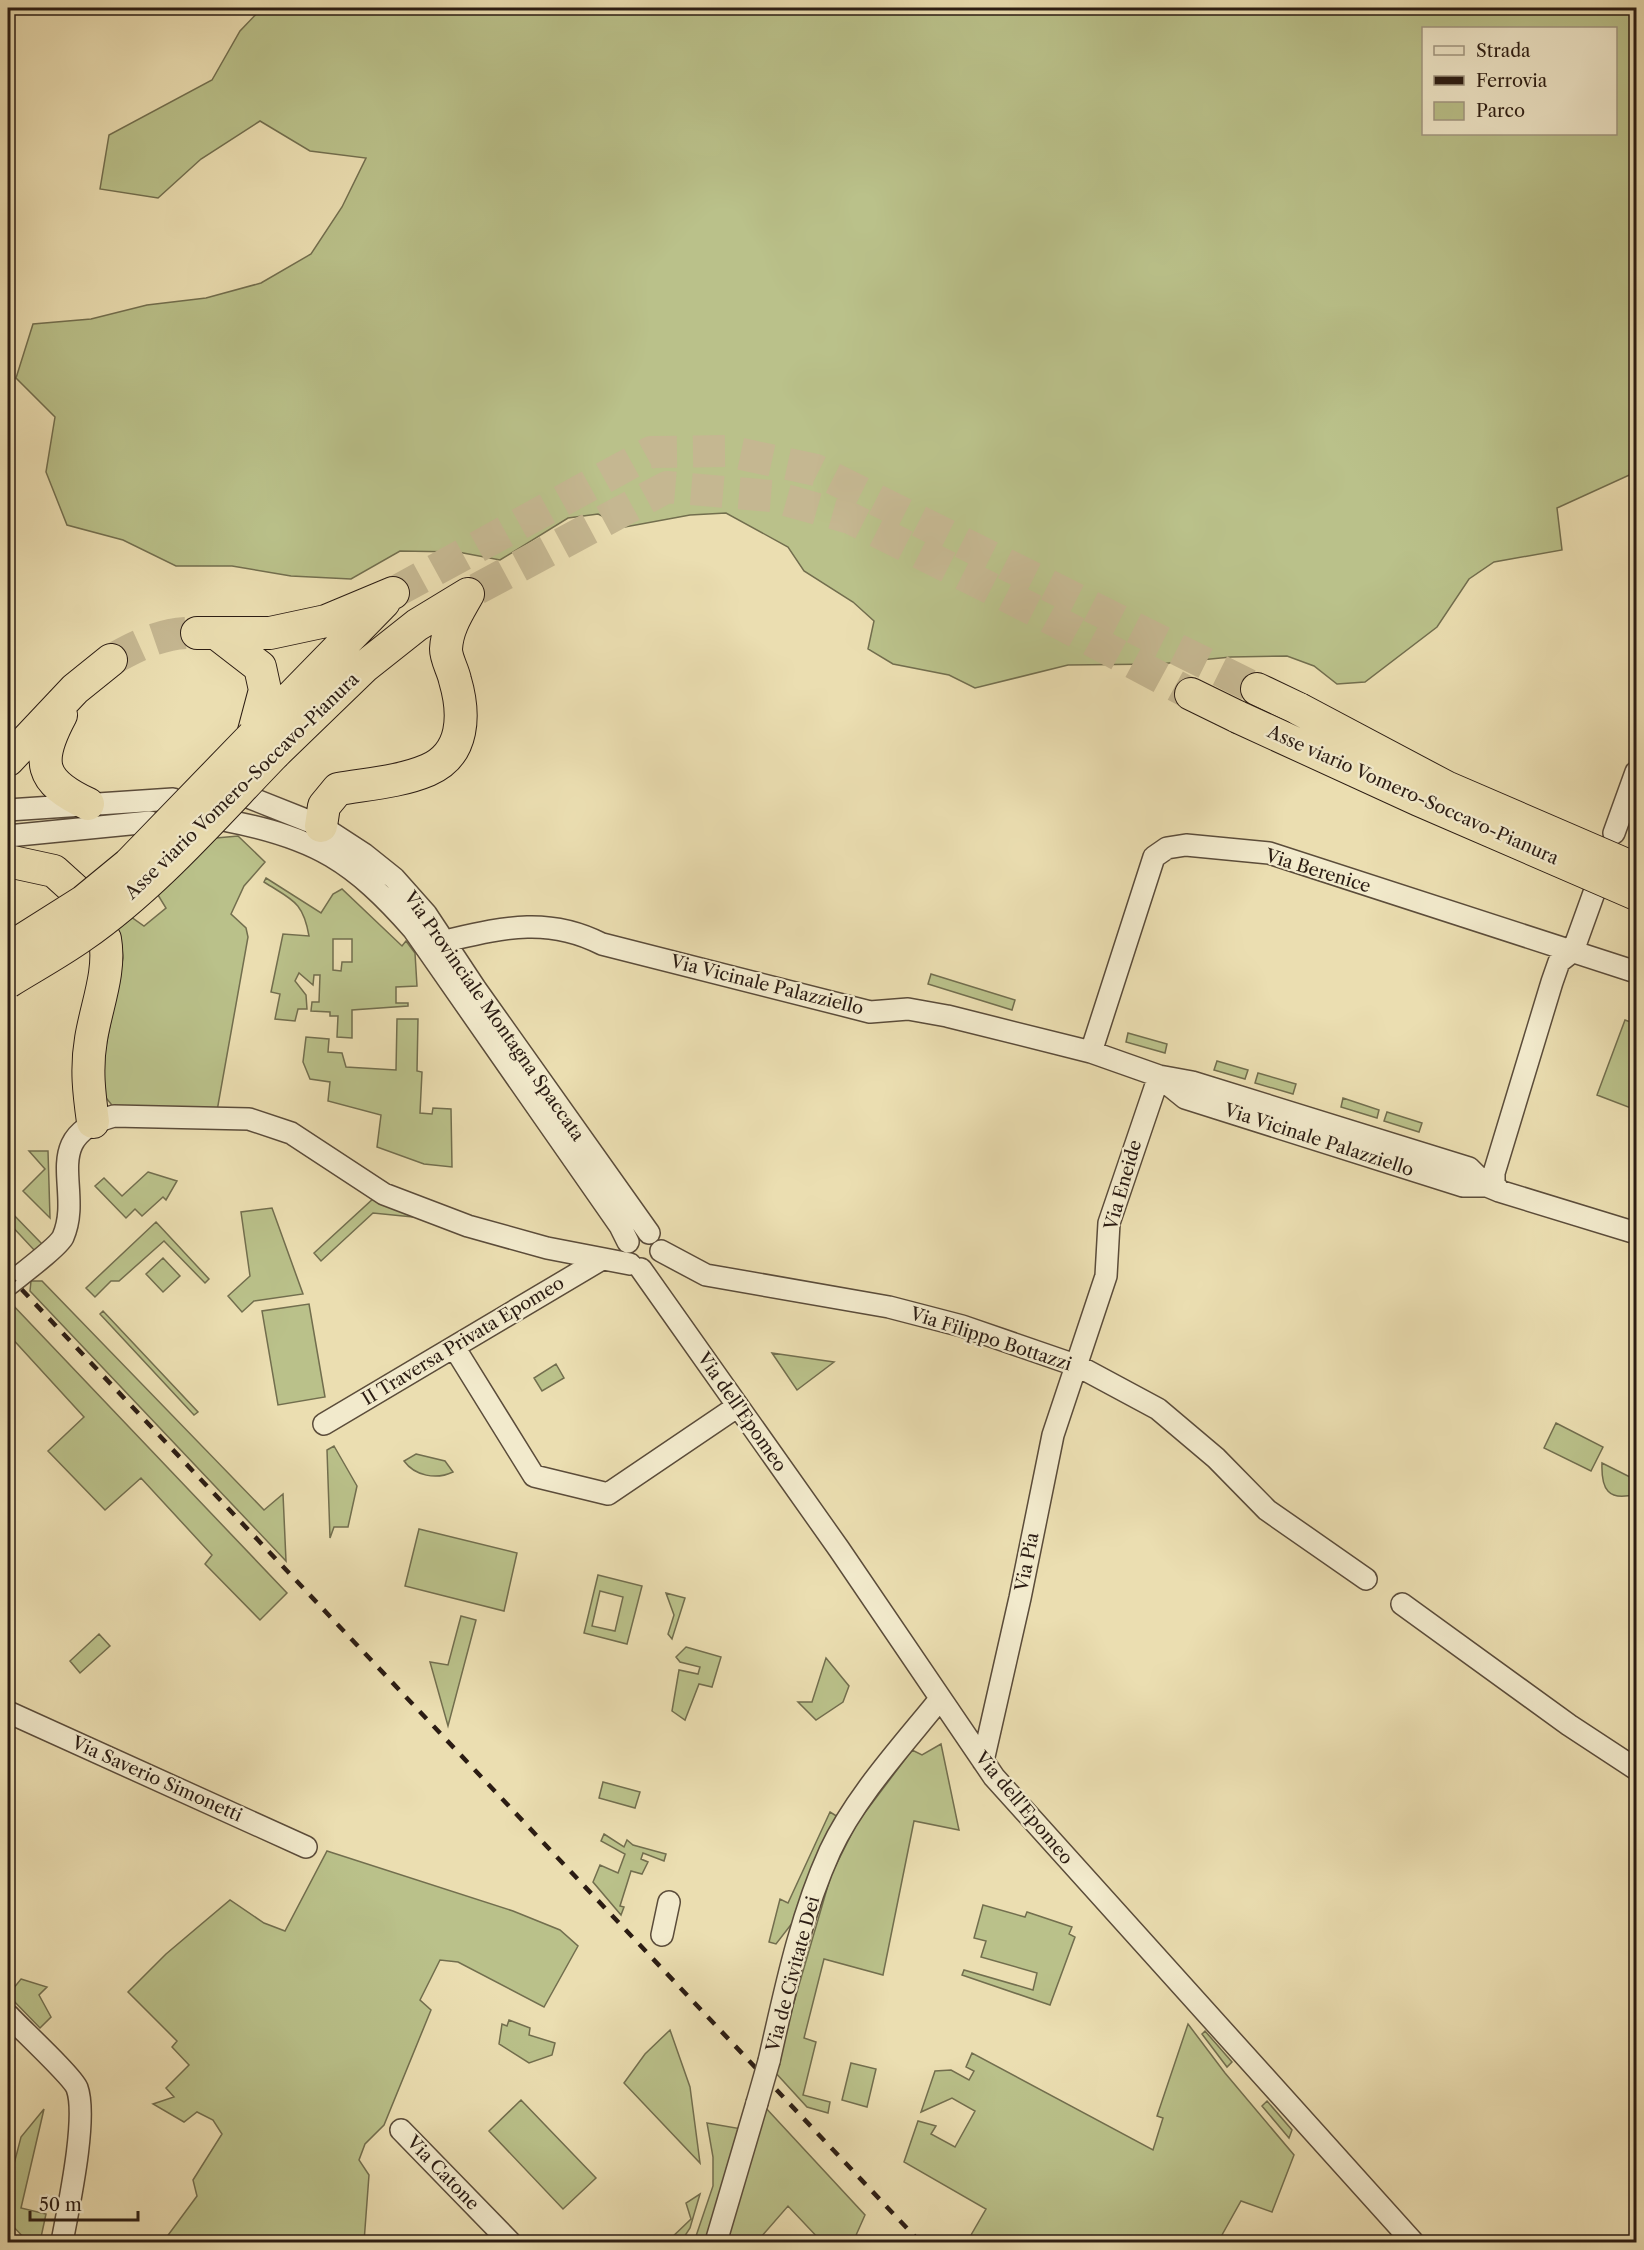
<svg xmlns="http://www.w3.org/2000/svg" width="1644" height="2250" font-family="'Libre Caslon Text',serif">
  <rect width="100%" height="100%" fill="#ebdeb1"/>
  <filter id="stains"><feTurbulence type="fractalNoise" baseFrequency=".00333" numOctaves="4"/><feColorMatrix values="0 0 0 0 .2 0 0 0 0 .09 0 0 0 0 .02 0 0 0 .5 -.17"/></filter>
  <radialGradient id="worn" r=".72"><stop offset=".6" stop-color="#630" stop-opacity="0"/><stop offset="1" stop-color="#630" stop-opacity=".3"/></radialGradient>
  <path fill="#bac18a" stroke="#726e4e" stroke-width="1.5" fill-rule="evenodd" d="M 262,8 L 1636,8 L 1636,472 L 1557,508 L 1562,550 L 1494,562 L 1469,579 L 1437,627 L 1365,682 L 1337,684 L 1314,666 L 1287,656 L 1231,657 L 1159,664 L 1068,665 L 975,688 L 949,675 L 893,664 L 868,649 L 874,621 L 853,602 L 804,571 L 788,547 L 726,513 L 690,515 L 625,527 L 598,514 L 568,518 L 500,560 L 458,552 L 400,551 L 351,579 L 291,576 L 232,566 L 176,566 L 123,540 L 67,525 L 46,472 L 55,417 L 16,378 L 33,324 L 91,319 L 147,305 L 206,298 L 261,283 L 311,254 L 342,207 L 366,158 L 310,151 L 260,121 L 201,159 L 158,198 L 100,189 L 109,135 L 212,80 L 240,31 ZM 1424,28 L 1616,28 L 1616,134 L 1424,134 Z
    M 238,836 L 265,862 L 244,886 L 231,914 L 246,928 L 248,937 L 217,1111 L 115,1109 L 103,1094 L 100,1077 L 123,958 L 122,948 L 114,931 L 131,917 L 144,926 L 166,908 L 158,895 L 216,838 Z
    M 266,878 L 321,913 L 333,894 L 342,889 L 402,946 L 406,941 L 415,953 L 417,986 L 396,987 L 396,1003 L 408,1003 L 408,1006 L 352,1010 L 352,1038 L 337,1037 L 338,1016 L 330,1016 L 330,1012 L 311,1011 L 312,1002 L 319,1002 L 320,975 L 314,975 L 313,985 L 299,973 L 295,981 L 306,995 L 307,1009 L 298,1009 L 295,1021 L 275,1019 L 280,994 L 271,992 L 283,934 L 309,936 C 303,901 292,900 264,882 ZM 333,939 L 352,939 L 352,962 L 342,962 L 341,971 L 333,970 Z
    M 931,974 L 1015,1000 L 1012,1010 L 928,984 Z
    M 397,1019 L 418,1019 L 417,1071 L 422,1072 L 420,1113 L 432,1114 L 433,1108 L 451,1109 L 452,1167 L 424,1164 L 377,1147 L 381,1115 L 328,1101 L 330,1082 L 310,1079 L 303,1062 L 306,1037 L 329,1039 L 328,1052 L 342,1053 L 346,1067 L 396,1070 Z
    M 1625,1020 L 1636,1024 L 1636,1110 L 1597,1095 Z
    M 1128,1033 L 1167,1044 L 1165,1053 L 1126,1042 Z
    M 1217,1061 L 1248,1070 L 1245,1079 L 1214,1070 Z
    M 1258,1073 L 1296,1084 L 1293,1094 L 1255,1083 Z
    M 1343,1098 L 1379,1110 L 1377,1118 L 1341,1107 Z
    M 1387,1112 L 1422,1123 L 1419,1132 L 1384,1121 Z
    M 29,1151 L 48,1151 L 50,1218 L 23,1191 L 45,1169 Z
    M 148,1172 L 177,1181 L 166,1200 L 163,1197 L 142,1216 L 135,1209 L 126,1218 L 95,1186 L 104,1178 L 122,1196 Z
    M 374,1198 L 413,1217 L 373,1213 L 321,1261 L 314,1253 Z
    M 272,1208 L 303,1294 L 254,1301 L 242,1312 L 228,1296 L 250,1276 L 241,1212 Z
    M 8,1209 L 42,1244 L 35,1251 L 8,1222 Z
    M 156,1222 L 209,1279 L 205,1283 L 164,1241 L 119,1281 L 111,1281 L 95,1297 L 86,1288 Z
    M 163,1258 L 180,1276 L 163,1292 L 146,1274 Z
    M 31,1281 L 42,1281 L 264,1510 L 283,1494 L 286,1561 L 30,1291 Z
    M 9,1301 L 287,1593 L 260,1620 L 205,1564 L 212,1555 L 141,1478 L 105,1510 L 48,1451 L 84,1417 L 8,1334 Z
    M 309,1304 L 325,1397 L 278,1405 L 262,1311 Z
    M 103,1311 L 198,1412 L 194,1415 L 100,1314 Z
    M 772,1353 L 834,1362 L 797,1390 Z
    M 556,1364 L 564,1378 L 542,1391 L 534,1378 Z
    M 1556,1423 L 1603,1447 L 1591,1471 L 1544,1448 Z
    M 334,1446 L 357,1486 L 348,1527 L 334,1527 L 330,1538 L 327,1450 Z
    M 416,1454 L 445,1461 L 453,1472 C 436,1480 415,1476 404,1461 Z
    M 1602,1463 L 1636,1480 L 1636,1494 C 1608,1502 1601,1489 1602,1463 Z
    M 419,1529 L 517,1553 L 504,1611 L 405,1586 Z
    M 598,1575 L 642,1586 L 627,1644 L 584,1633 ZM 600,1591 L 623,1597 L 615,1631 L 592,1626 Z
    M 666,1593 L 685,1598 L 672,1639 L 668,1634 L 674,1615 Z
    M 461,1616 L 476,1620 L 448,1726 L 430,1662 L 448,1665 Z
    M 99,1634 L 110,1646 L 80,1673 L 70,1661 Z
    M 686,1647 L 721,1657 L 712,1687 L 699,1684 L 685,1720 L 672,1711 L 679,1670 L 698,1674 L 700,1667 L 680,1662 L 676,1657 Z
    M 826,1658 L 849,1686 L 843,1702 L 816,1720 L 798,1702 L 812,1702 Z
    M 941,1744 L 959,1830 L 914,1821 L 883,1975 L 824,1959 L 804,2038 L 816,2042 L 803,2095 L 830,2102 L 828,2113 L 807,2107 L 774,2071 L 831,1875 L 857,1823 L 912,1750 L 922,1755 Z
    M 603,1782 L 640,1792 L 635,1808 L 599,1798 Z
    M 830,1812 L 843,1820 L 807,1904 L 776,1944 L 769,1942 L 780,1899 L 788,1903 Z
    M 604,1834 L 624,1847 L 627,1840 L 633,1845 L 666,1854 L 664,1861 L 643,1853 L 641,1859 L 648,1862 L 642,1874 L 631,1871 L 620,1906 L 624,1907 L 621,1915 L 593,1882 L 600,1865 L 618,1873 L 625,1854 L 601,1841 Z
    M 327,1851 L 513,1911 L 560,1930 L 578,1946 L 544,2007 L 458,1962 L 440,1960 L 420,2000 L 431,2010 L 384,2125 L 365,2144 L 359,2160 L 369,2175 L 364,2242 L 163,2242 L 197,2196 L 193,2180 L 222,2134 L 213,2120 L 197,2112 L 184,2122 L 153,2104 L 174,2097 L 166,2088 L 189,2065 L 172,2047 L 177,2041 L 128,1992 L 166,1954 L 230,1900 L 264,1923 L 285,1931 Z
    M 983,1905 L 1025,1917 L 1027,1912 L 1072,1927 L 1069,1934 L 1075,1937 L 1050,2005 L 962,1975 L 964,1970 L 1033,1990 L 1037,1973 L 981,1957 L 986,1941 L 974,1938 Z
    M 21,1979 L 47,1987 L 39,1995 L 51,2017 L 40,2028 L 8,1995 Z
    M 509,2020 L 530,2028 L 529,2035 L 555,2043 L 552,2055 L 529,2063 L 499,2044 L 502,2024 L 507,2026 Z
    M 1188,2024 L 1225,2073 L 1294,2155 L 1272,2212 L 1241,2201 L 1218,2242 L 967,2242 L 986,2209 L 904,2162 L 918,2121 L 936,2126 L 931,2134 L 955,2147 L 975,2111 L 952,2098 L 921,2112 L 935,2071 L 951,2070 L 969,2080 L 974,2071 L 966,2067 L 972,2053 L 1153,2150 L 1163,2118 L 1157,2116 Z
    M 670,2030 L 690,2087 L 700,2163 L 624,2083 L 645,2054 Z
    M 1205,2031 L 1232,2062 L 1227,2067 L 1202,2034 Z
    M 851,2063 L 876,2069 L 867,2107 L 842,2100 Z
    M 521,2100 L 596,2178 L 563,2209 L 489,2131 Z
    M 1267,2101 L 1292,2130 L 1289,2138 L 1262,2106 Z
    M 764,2106 L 865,2215 L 853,2242 L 822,2242 L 788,2206 L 761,2237 L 774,2242 L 727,2242 Z
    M 44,2109 L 21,2208 L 46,2214 L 40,2242 L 28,2242 L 8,2221 L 8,2174 L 13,2168 L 21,2137 Z
    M 707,2123 L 742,2129 L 709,2242 L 694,2242 L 713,2186 L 713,2157 Z
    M 700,2194 L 690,2228 L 681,2242 L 667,2242 L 691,2219 L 686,2203 Z"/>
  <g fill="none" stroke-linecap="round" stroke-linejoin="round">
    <path stroke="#c5b791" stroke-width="32" stroke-dasharray="32 16" stroke-linecap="butt" d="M 477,589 L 667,487 L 771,496 L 850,518 L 1046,616 L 1191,694
      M 393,593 L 651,452 L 728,451 L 816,470 L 1257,689
      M 111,660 C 138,645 165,631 197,633"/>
    <g stroke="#5b4c3a" stroke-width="24">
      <path id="minor" d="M 248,797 L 321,826 L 364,854 L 394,878 L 426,914 L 475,988 L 649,1233
        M 8,810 L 173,799
        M 228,821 C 316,838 354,862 413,929 L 620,1226 L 628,1242
        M 1614,833 L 1636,772
        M 8,836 L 150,822
        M 445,941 C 502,928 547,916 602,944 L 870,1012 L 908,1009 L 947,1016 L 1091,1052 L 1159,1076 L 1192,1082 L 1469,1168 L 1487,1186 L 1499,1191 L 1636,1233
        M 1091,1052 L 1154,857 L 1167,848 L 1186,845 L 1269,853 L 1636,972
        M 1159,1077 L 1185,1098 L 1463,1186 L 1487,1186
        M 1499,1191 L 1494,1183 L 1494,1173 L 1552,982 L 1559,962 L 1573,951 L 1595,890
        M 661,1251 L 706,1275 L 889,1307 L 962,1326 L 1078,1366 L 1158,1409 L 1216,1458 L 1267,1510 L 1366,1579
        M 641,1269 L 839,1549 L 994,1777 L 1413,2242
        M 8,1285 C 19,1276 58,1247 63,1237 C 84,1189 37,1137 114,1116 L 249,1119 L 291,1133 L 384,1194 L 468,1226 L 547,1248 L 630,1264
        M 454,1347 L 534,1476 L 608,1494 L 738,1406
        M 324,1424 L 602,1259
        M 1402,1604 L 1569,1725 L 1636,1769
        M 8,1712 L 306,1847
        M 983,1761 L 1020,1598 L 1053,1435 L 1106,1276 L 1109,1223 L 1159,1076
        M 662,1935 L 669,1902
        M 8,2015 C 20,2028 72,2076 77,2088 C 88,2118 68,2209 62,2242
        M 769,2061 C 785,1991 800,1917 830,1851 C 855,1797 903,1745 940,1699
        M 401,2130 L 510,2242
        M 716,2242 L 757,2103"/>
    </g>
    <g stroke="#2b1c13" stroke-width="34">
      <path id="highway" d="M 197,633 L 270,633 L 326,621 L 393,593
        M 216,633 L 260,667 L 265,690 L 253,735
        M 1257,689 L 1299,709
        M 1191,694 L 1238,717
        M 61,715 C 36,762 39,781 88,804
        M 253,736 L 384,602
        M 275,753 L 364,667 L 417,625 L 468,594
        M 8,760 L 75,689 L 111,660
        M 321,826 L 324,806 L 338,789 C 367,784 400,782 428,770 C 465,754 465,714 455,680 C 453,670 446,659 446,649 C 447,628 458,612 468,594
        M 8,861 L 54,871 L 75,890
        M 93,1122 C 89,1093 86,1068 91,1039 C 96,1007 111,972 105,939"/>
    </g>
    <use href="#minor" stroke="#f2eacc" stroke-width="21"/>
    <use href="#highway" stroke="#ebdeb1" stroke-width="32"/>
    <path stroke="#2b1c13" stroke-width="4.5" stroke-dasharray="10 10" stroke-linecap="butt" d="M 8,1275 L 920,2242"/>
    <g stroke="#5b4c3a" stroke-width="24" stroke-linecap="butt">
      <path id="minor-bridge" d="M 757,2103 L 769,2061"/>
    </g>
    <g stroke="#2b1c13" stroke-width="34" stroke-linecap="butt">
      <path id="highway-bridge" d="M 1299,709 L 1446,787 L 1636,869
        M 1238,717 L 1419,800 L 1636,894
        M 8,949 L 84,901 L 129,864 L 253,736
        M 8,982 C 32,967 58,953 82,936 C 154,886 214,816 275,753"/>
    </g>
    <use href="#minor-bridge" stroke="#f2eacc" stroke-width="21"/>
    <use href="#highway-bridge" stroke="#ebdeb1" stroke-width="32"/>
  </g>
  <g text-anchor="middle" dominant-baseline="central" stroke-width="4.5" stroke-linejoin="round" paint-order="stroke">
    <g font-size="18" fill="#2b1c13" stroke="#f2eacc">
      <text transform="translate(242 786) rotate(-44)">Asse viario Vomero-Soccavo-Pianura</text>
      <text transform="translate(1413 795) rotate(24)">Asse viario Vomero-Soccavo-Pianura</text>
      <text transform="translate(1318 871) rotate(17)">Via Berenice</text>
      <text transform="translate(767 985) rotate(14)">Via Vicinale Palazziello</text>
      <text transform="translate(494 1016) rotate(55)">Via Provinciale Montagna Spaccata</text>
      <text transform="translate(1319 1140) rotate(18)">Via Vicinale Palazziello</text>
      <text transform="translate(1123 1185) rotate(-74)">Via Eneide</text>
      <text transform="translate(991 1339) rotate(18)">Via Filippo Bottazzi</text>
      <text transform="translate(463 1341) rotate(-31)">II Traversa Privata Epomeo</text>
      <text transform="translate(742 1412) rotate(55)">Via dell'Epomeo</text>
      <text transform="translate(1027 1562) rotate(-79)">Via Pia</text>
      <text transform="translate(157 1779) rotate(24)">Via Saverio Simonetti</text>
      <text transform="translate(1024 1808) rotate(50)">Via dell'Epomeo</text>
      <text transform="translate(793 1974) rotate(-75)">Via de Civitate Dei</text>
      <text transform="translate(443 2173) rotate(46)">Via Catone</text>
    </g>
  </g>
  <rect width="1644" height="2250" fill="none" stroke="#ebdeb1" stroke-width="30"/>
  <rect x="9" y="9" width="1626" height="2232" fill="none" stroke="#2b1c13" stroke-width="3"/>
  <rect x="15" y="15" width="1614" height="2220" fill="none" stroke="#2b1c13" stroke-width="1.5"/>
  <rect x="1422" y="27" width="195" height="108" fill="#f2eacc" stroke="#a29882" stroke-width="1.5"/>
  <rect x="1434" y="46" width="30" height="9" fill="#f2eacc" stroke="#a29882" stroke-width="1.5"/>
  <text x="1476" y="57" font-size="18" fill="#2b1c13">Strada</text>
  <rect x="1434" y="76" width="30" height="9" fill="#2b1c13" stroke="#a29882" stroke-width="1.5"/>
  <text x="1476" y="87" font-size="18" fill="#2b1c13">Ferrovia</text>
  <rect x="1434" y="102" width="30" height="18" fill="#bac18a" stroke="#a29882" stroke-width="1.5"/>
  <text x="1476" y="117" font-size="18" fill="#2b1c13">Parco</text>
  <path d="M30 2211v9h108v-9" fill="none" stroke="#2b1c13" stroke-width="3"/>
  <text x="39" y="2211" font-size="18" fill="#2b1c13" stroke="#f2eacc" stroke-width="4.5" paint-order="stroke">50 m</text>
  <rect width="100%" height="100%" filter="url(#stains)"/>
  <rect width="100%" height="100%" fill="url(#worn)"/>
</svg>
